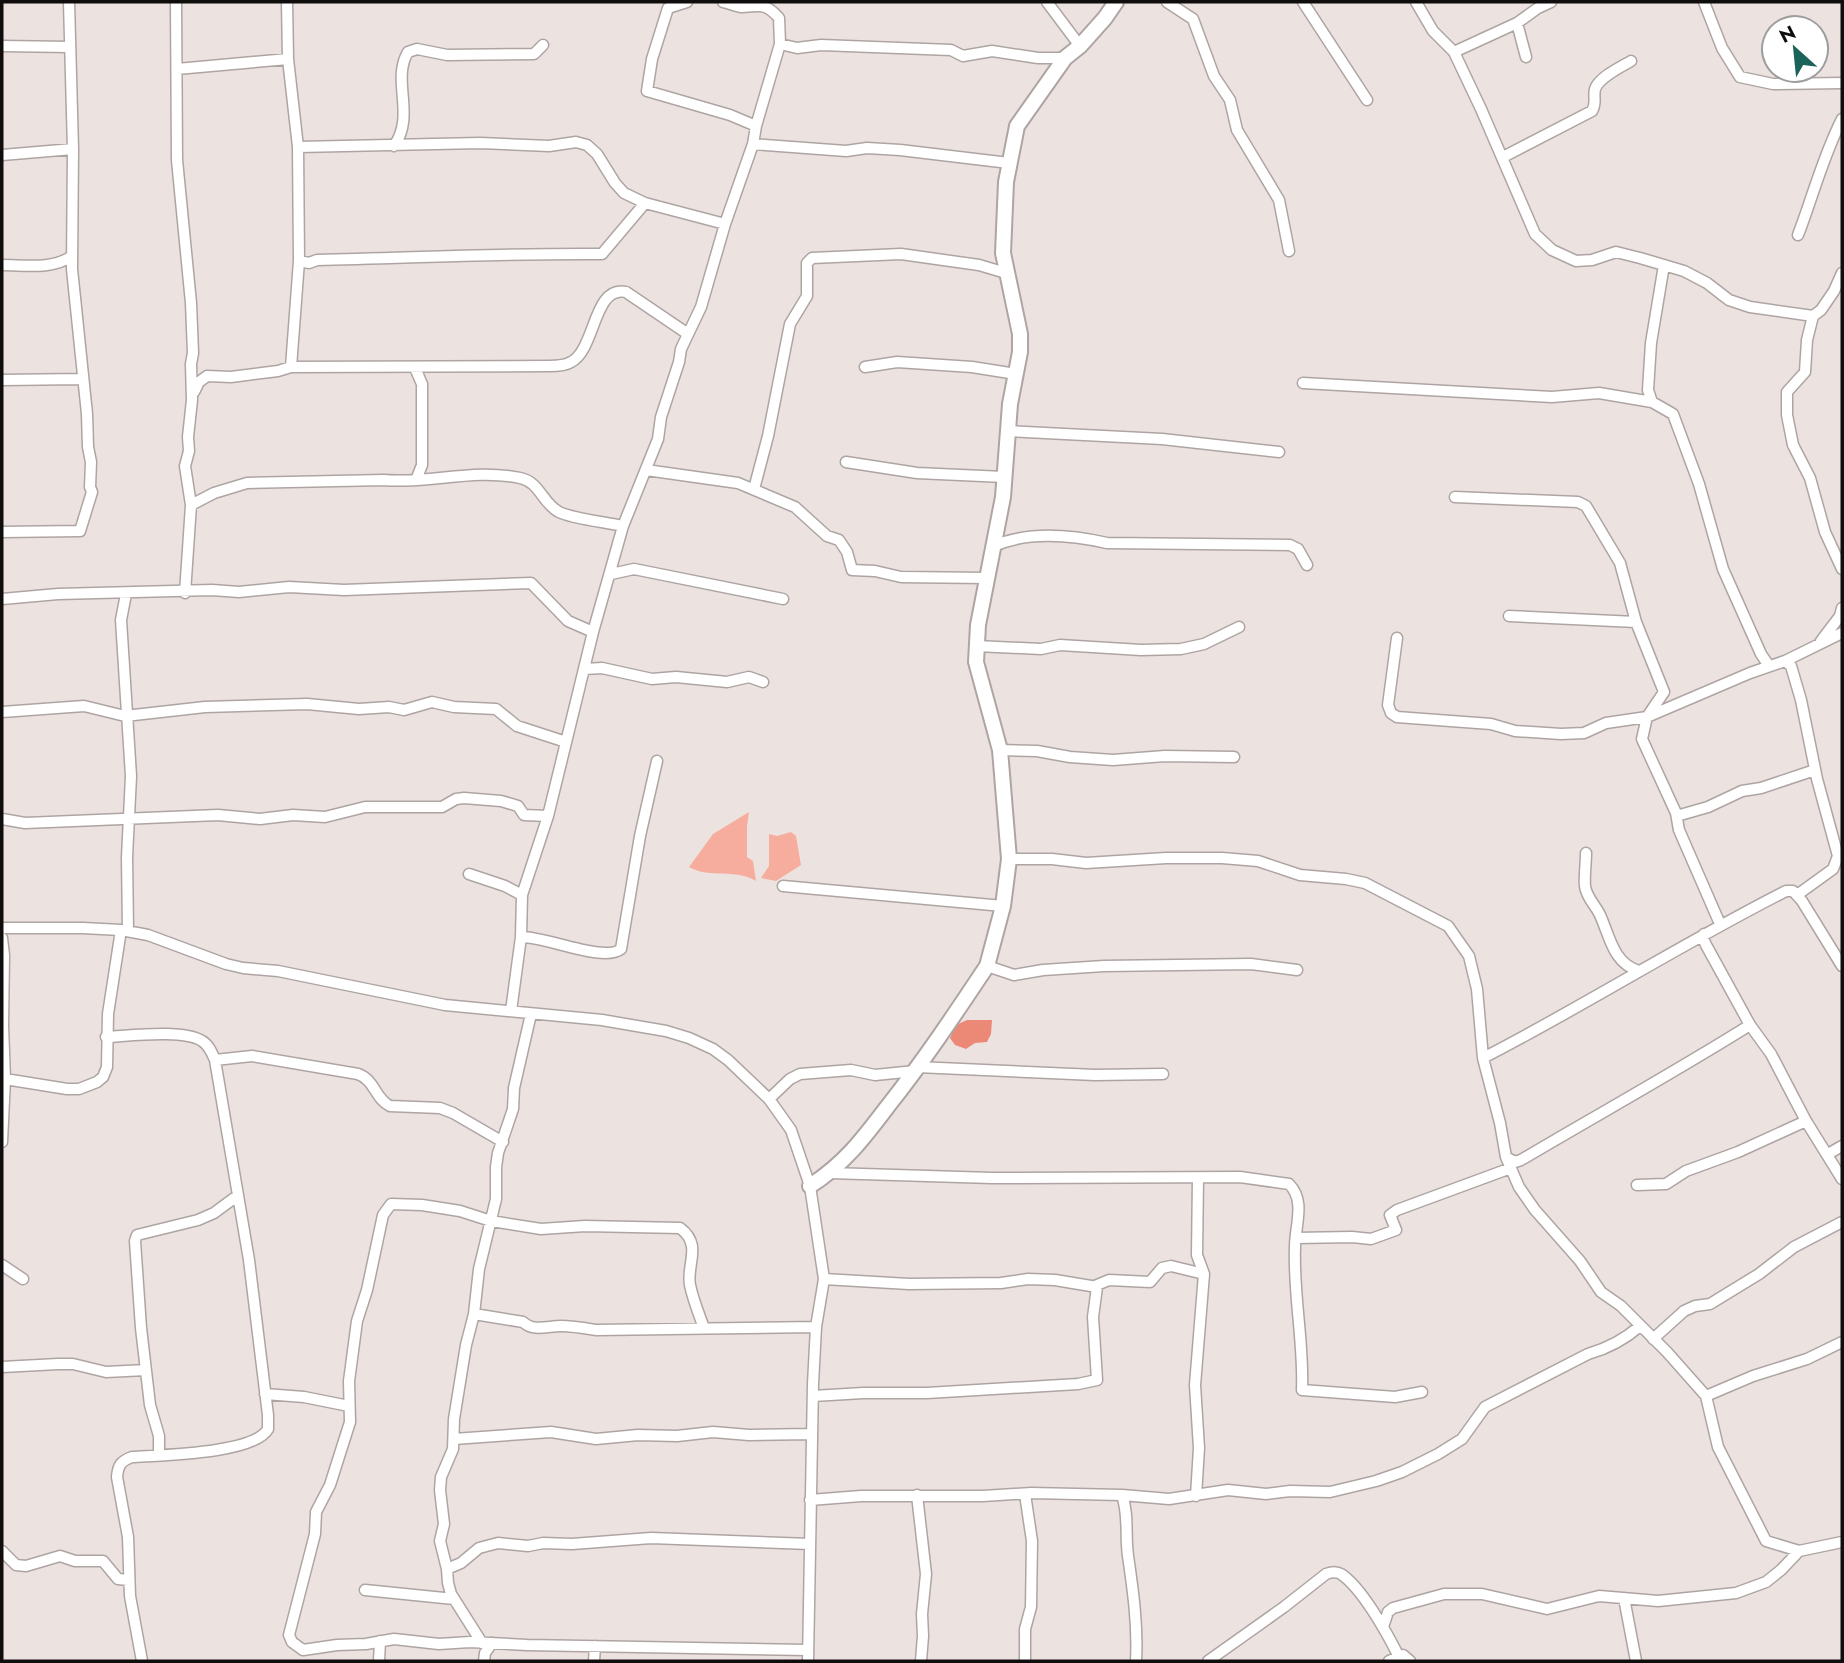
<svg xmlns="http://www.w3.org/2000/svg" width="1844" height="1663" font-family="Jost,sans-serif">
  <rect width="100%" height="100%" fill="#ece3e1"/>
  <path fill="#f7ad9e" d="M 749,812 L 747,826 L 747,857 L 753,861 L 756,881 C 735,868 710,879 689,867 L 713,834 Z
    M 791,832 L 796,836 L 801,865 L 776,881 L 761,878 L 769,866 L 769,834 L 777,836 Z"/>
  <path fill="#ec8976" d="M 967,1020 L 992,1020 L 991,1034 L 987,1042 L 975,1043 L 966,1049 L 955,1045 L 950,1038 L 956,1025 Z"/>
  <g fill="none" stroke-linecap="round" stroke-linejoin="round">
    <g stroke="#aea5a3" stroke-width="13">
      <path id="street" d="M 176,2 L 177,160 L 191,303 L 193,353 L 191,364 L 192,400 L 188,437 L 189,451 L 185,466 L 191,505 L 185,593
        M 287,2 L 288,59 L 298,147 L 299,261 L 291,367
        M 723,2 C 729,3 735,6 741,7 C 759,7 764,1 779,18 L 780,44 L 756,126
        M 1047,2 L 1080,46
        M 1167,2 L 1193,19 L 1214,76 L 1230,100 L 1237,130 L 1279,200 L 1289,251
        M 1303,2 L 1367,100
        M 1416,2 L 1433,31 L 1454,52 L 1481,109 L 1535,234 L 1552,250 L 1576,261 L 1592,260 L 1616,252 L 1640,258 L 1684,271 L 1707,283 L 1729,300 L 1750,307 L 1813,316
        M 1704,2 L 1722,48 L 1740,77 L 1773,84 L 1842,83
        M 1517,23 L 1538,8 L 1551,2
        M 780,44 L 797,48 L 821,45 L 951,50 L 963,56 L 992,51 L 1038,58 L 1065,58
        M 2,46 L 70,47
        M 1454,52 L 1517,23 L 1526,57
        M 177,69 L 288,59
        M 753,144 L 846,151 L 867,148 L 900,150 L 1009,163
        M 394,146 C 416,115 391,80 408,52 L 417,49 L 447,55 L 534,54 L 543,45
        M 298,147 L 480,143 L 549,146 L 576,142 L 587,145 L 597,154 L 615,183 L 624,193 L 645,203 L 725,224
        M 2,155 L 73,149
        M 1503,157 L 1592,111 C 1597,103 1593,97 1595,89 C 1599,77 1621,67 1631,61
        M 1798,235 C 1813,196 1823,156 1842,119
        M 299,261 L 309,263 L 317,260 C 412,258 507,253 602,254 L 645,203
        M 2,265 C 25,265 52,270 72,256
        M 1664,265 L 1651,343 L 1648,390 L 1652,402 L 1673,414 L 1699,484 L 1723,569 L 1761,654 L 1769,666
        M 1842,273 L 1834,291 L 1821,310 L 1813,316 L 1807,340 L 1805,372 L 1787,392 L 1787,415 L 1793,445 L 1810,478 L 1825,532 L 1842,569
        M 865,367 L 897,362 L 972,367 L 1016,374
        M 415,368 L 422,384 L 422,465 L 416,480
        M 2,380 L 82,379
        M 1303,383 L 1552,397 L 1599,393 L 1652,402
        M 194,392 L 199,382 L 207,376 L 231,377 L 278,371 L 291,367 L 549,366 C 556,366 565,366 571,362 C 596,349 593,285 626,292 L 688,334
        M 1008,431 L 1162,439 L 1279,452
        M 846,462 L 917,473 L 1004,477
        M 646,470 L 738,483 L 795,507 L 827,536 L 839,540 L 847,552 L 852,570 L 875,571 L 901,577 L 986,578
        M 754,489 L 768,436 L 790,324 L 807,296 L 807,263 L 812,258 L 901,254 L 979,265 L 1006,273
        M 1455,497 L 1578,502 L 1586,506 L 1620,563 L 1636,622 L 1664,692 L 1647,717 L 1642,739 L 1676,813 L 1680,815 L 1708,807 L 1742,791 L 1761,788 L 1815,770
        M 191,505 L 214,493 L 247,483 L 384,480 C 429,484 474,468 520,478 C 540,482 542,503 559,512 C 573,519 606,522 623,526
        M 2,532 L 80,531 L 92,492 L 90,487 L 91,462 L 88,447 L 87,414 L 72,269 L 73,149 L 69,2
        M 994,546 C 1028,531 1071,535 1107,543 L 1290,545 L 1298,549 L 1307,565
        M 611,574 L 634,569 L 783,599
        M 126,594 L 121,620 L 131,776 L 127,857 L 128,931
        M 2,599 L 58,594 L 212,590 L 239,592 L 289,587 L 344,590 L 531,583 L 568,621 L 593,632
        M 1509,616 L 1636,622
        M 1397,638 L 1388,705 L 1391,713 L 1397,717 L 1491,724 L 1515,731 L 1561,734 L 1584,733 L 1606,723 L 1647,717 L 1750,673 L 1785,661 L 1842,633
        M 1821,641 L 1840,616 L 1842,608
        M 976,646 L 1041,649 L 1060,645 L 1141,650 L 1181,649 L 1204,644 L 1239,627
        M 1785,661 L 1791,666 L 1801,700 L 1817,779 L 1838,856 L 1833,869 L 1797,895
        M 585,669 L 602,668 L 652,679 L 676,677 L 727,682 L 749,677 L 763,682
        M 2,712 L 84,706 L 125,716 L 205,707 L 307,704 L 359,709 L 389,707 L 404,710 L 432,702 L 454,707 L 496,709 L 517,726 L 566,742
        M 1000,750 L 1037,751 L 1070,757 L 1113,760 L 1165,756 L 1234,757
        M 1676,813 L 1679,830 L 1720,924
        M 2,819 L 25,823 L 218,815 L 260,819 L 293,815 L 325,817 L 365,807 L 442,807 L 456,799 L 464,798 L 501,801 L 518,806 L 524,815 L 548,816
        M 1586,853 C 1586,864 1584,876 1585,886 C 1586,897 1596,906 1600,915 C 1610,937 1613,963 1639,971
        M 1009,859 L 1052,859 L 1086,863 L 1166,858 L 1222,858 L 1258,861 L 1300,875 L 1346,879 L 1365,883 L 1448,926 L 1469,956 L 1477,989 L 1483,1058 L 1500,1123 L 1506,1157 L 1519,1187 L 1535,1210 L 1580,1261 L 1601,1292 L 1621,1306 L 1667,1352 L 1706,1396 L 1718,1447 L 1766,1541 L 1799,1551 L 1842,1542
        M 469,874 L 505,886 L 522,895
        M 783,886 L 1003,906
        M 2,928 L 83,928 L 121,930 L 148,935 L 226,964 L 243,968 L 278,971 L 445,1005 L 602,1020 L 666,1031 L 689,1038 L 713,1049 L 728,1060 L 769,1099 L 791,1130 L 810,1186 L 824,1279 L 816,1327 L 813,1384 L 808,1661
        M 1704,934 L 1703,938 L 1706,945 L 1750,1025 L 1771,1054 L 1806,1121 L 1842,1179
        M 521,937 C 545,936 604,963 621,949 L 640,836 L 657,761
        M 2,938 L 4,955 L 3,1026 L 5,1079 L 2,1142
        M 987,966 L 1014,975 L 1043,970 L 1104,966 L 1251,964 L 1297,970
        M 511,1011 L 521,937 L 522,895 L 548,816 L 593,632 L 623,526 L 658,439 L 661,417 L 679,362 L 681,349 L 701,307 L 725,224 L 753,144 L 756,126 L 730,115 L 647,91 L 652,59 L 668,8 L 687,2
        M 106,1037 C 129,1036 183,1029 202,1041 C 209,1045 212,1053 215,1060 L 249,1260 L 268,1415 L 268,1429 C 254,1454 160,1455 132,1457 C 121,1461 118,1465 117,1477 L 128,1537 L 130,1596 L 142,1661
        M 1483,1058 C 1586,1005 1683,943 1786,891 L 1793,891 L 1802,901 L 1842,966
        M 215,1060 L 252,1056 L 358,1074 C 375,1080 375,1099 390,1106 L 440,1108 L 453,1113 L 503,1142
        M 917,1067 L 1095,1075 L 1163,1074
        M 5,1079 L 67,1089 L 79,1089 L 97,1082 L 103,1077 L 107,1067 L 108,1014 L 121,930
        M 769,1099 L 790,1079 L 800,1074 L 851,1070 L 875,1075 L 915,1071
        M 1828,1154 L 1842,1146
        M 1506,1157 L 1515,1162 L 1521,1160 C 1597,1115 1675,1072 1750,1025
        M 830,1173 L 992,1178 L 1240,1177 L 1289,1184 C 1306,1201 1295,1225 1295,1247 C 1293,1294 1304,1342 1302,1390 L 1395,1397 L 1422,1392
        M 1637,1185 L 1666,1184 L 1686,1171 L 1738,1152 L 1806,1121
        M 1296,1238 L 1352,1237 L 1371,1239 L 1396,1230 L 1390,1215 L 1397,1210 L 1511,1168
        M 2,1265 L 23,1279
        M 824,1279 L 909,1284 L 1001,1283 L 1028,1279 L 1055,1280 L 1097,1287 L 1097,1285 L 1109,1280 L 1150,1282 L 1162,1268 L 1171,1266 L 1204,1274
        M 474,1314 L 523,1322 C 533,1332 548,1326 561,1326 C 573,1326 584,1328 596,1330 L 816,1327
        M 704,1328 C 699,1314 693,1300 690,1285 C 686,1265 703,1245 680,1228 L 585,1226 L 541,1229 L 491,1221 L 460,1211 L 422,1205 L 391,1204 L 383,1215 L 367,1290 L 357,1321 L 349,1381 L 350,1422 L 330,1485 L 316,1512 L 315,1534 L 289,1635 L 292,1642 L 303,1650 L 337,1645 L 366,1644 L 394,1639 L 439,1644 L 470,1642 L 527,1645 L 808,1650
        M 1653,1339 L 1684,1311 L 1695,1306 L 1710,1304 L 1759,1274 L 1794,1247 L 1842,1222
        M 2,1367 L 58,1364 L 73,1364 L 106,1372 L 146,1370
        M 265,1394 L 304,1397 L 349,1406
        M 813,1396 L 863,1393 L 927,1393 L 1078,1384 L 1097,1380 L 1093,1317 L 1097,1287
        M 1706,1396 L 1753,1376 L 1807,1359 L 1842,1342
        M 454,1439 L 551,1432 L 596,1439 L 638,1435 L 677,1436 L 713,1432 L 749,1435 L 811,1434
        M 159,1455 L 159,1436 L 150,1405 L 141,1328 L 135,1241 L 137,1235 L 198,1220 L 214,1213 L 237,1196
        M 917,1495 L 926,1574 L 922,1614 L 923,1636 L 921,1661
        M 1122,1495 C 1129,1515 1125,1535 1128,1556 C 1133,1590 1138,1626 1136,1661
        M 1196,1496 L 1199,1448 L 1195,1385 L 1204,1274 L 1197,1255 L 1198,1178
        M 810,1500 L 861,1496 L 983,1496 L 1031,1493 L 1122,1495 L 1169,1499 L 1228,1490 L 1266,1494 L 1290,1491 L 1330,1492 L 1376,1481 L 1402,1472 L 1438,1454 L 1462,1439 L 1485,1407 L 1588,1354 C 1609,1348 1624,1340 1640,1326
        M 2,1551 L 16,1565 L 26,1566 L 60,1556 L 75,1561 L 103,1561 L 118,1579 L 128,1580
        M 447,1569 L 461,1563 L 479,1548 L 498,1543 L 528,1546 L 543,1543 L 572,1544 L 651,1538 L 810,1544
        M 365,1590 L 454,1599
        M 1624,1598 L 1636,1661
        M 1383,1627 L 1388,1612 L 1393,1608 L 1444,1594 L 1482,1594 L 1547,1609 L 1599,1596 L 1658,1601 L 1736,1593 L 1766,1582 L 1781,1570 L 1799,1551
        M 482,1643 L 451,1594 L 448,1583 L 447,1569 L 440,1541 L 444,1524 L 440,1490 L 441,1477 L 453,1449 L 454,1419 L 466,1345 L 474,1314 L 479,1269 L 496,1199 L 496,1167 L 498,1153 L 513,1109 L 514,1088 L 531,1014
        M 379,1661 L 380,1641
        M 484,1661 L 485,1653 L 492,1643
        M 594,1661 L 595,1646
        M 1025,1661 L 1025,1629 L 1031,1607 L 1032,1541 L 1025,1494
        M 1208,1661 L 1284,1607 L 1326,1574 C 1331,1572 1336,1571 1341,1574 C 1362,1588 1387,1633 1398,1655
        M 1389,1661 L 1403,1655 L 1410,1661"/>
    </g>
    <g stroke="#aea5a3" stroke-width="18">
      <path id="secondary" d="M 810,1186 C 845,1163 863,1139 888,1106 C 923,1062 955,1014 987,966 L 1003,906 L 1009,859 L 1000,750 L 976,662 L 978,625 L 1003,497 L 1010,404 L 1020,352 L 1020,334 L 1003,253 L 1006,182 L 1017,126 L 1065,58 L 1080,46 L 1105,18 L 1116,2"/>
    </g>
    <use href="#street" stroke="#fff" stroke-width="10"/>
    <use href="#secondary" stroke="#fff" stroke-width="14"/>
  </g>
  <rect width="1844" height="1663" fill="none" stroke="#100d0d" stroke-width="7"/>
  <g transform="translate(1795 49) rotate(333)"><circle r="33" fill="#ffffff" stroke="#9f9e9e" stroke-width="2"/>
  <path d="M0-5L12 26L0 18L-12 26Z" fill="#196359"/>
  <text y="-10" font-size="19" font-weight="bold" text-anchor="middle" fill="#100d0d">N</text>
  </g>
</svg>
